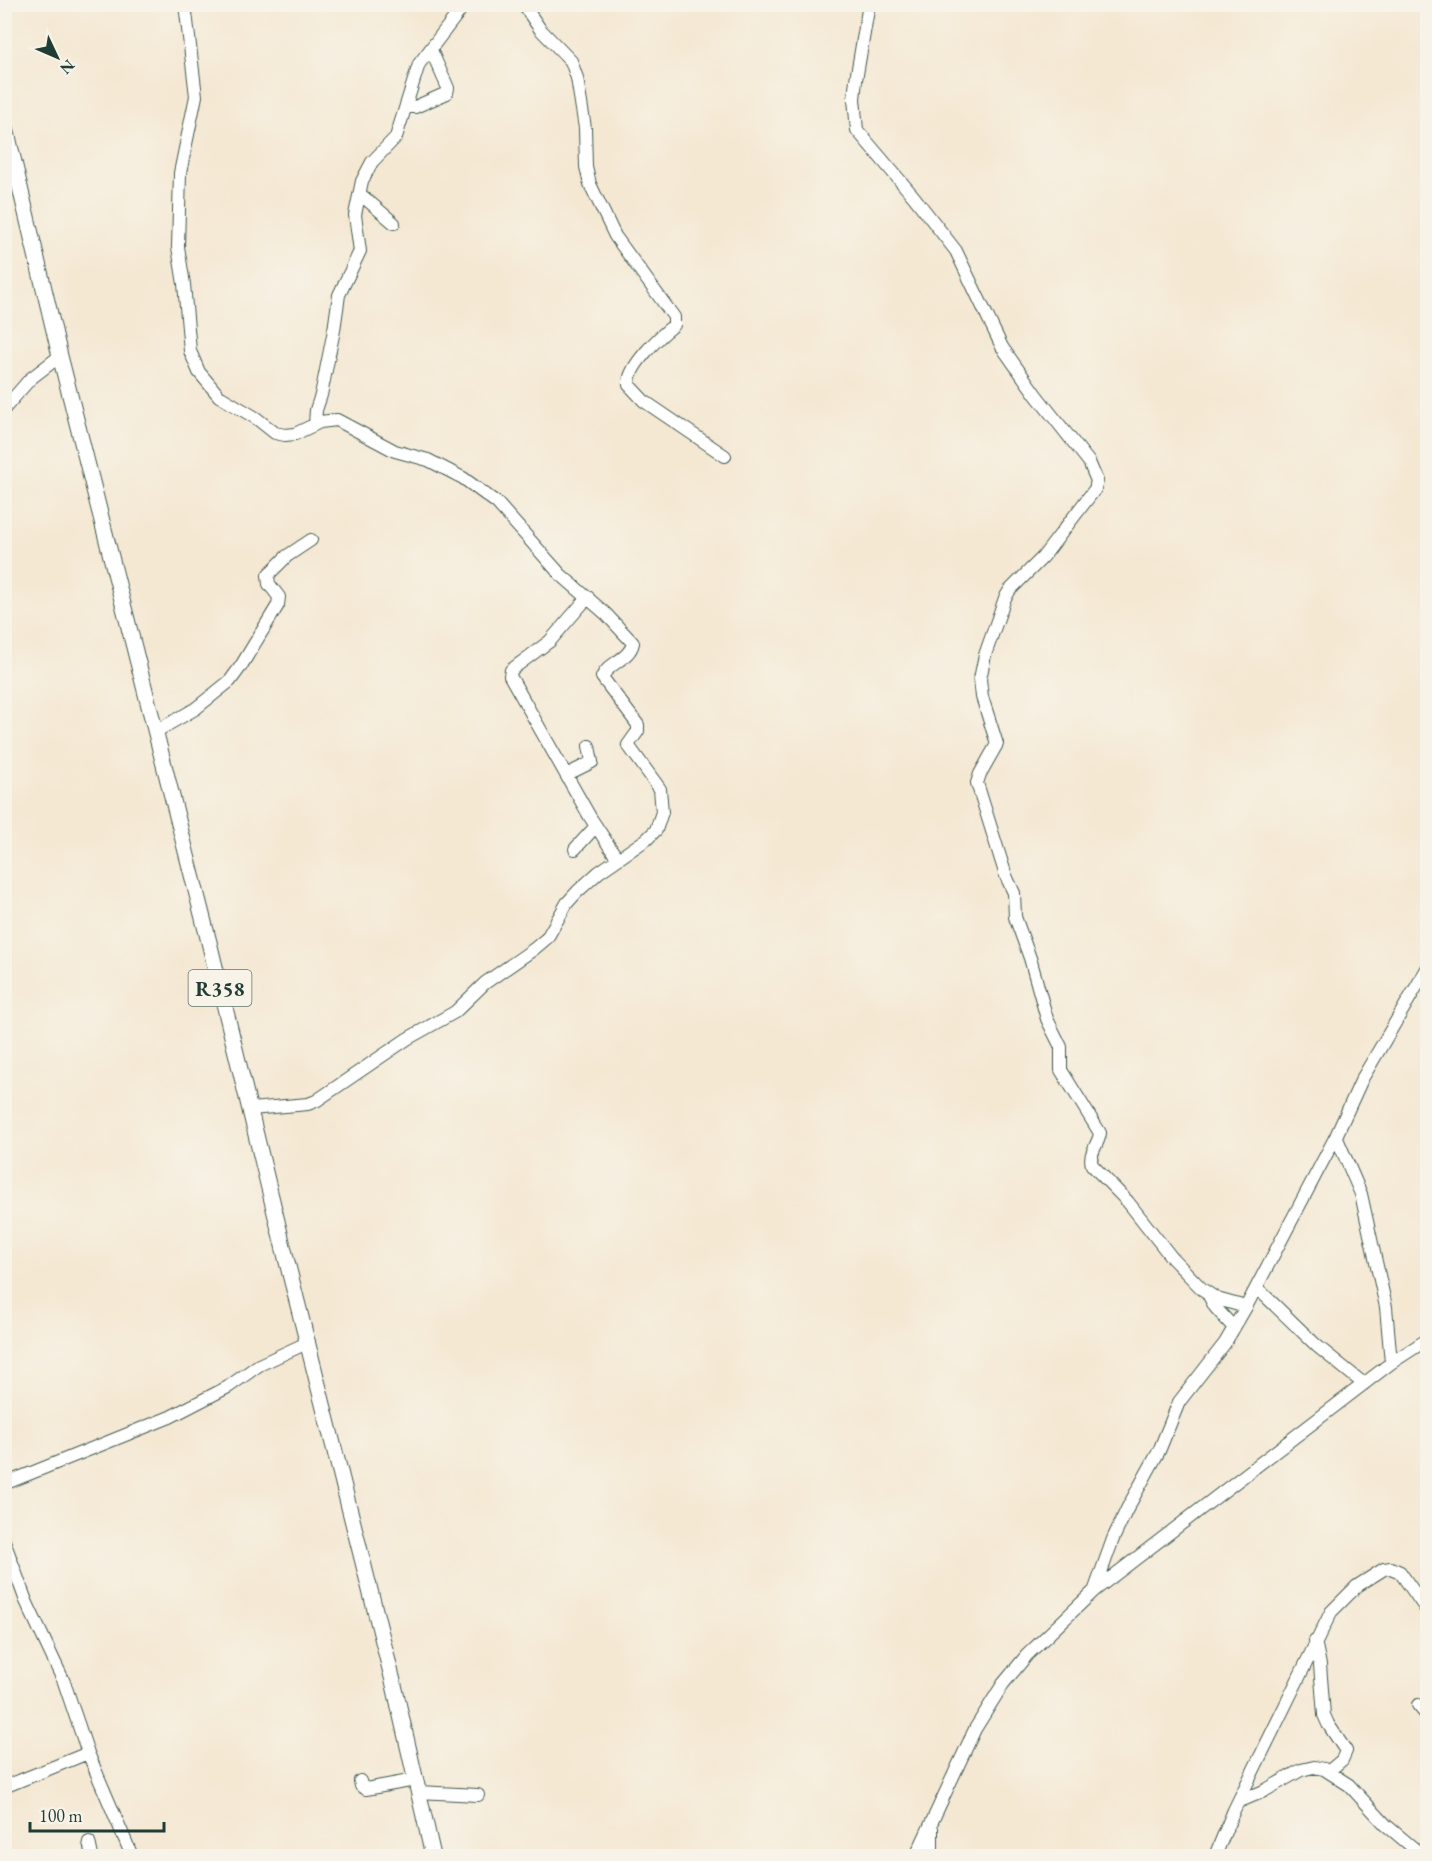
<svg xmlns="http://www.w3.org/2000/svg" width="1432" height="1861" font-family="'EB Garamond',serif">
  <rect width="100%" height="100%" fill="#f7f3e8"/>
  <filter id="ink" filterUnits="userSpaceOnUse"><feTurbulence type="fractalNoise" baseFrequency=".0167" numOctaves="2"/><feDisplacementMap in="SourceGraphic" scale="12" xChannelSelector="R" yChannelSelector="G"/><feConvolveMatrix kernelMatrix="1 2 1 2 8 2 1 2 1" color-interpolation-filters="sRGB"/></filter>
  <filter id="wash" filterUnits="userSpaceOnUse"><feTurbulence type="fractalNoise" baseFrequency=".008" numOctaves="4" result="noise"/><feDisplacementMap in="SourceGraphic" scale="24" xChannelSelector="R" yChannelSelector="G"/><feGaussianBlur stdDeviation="1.35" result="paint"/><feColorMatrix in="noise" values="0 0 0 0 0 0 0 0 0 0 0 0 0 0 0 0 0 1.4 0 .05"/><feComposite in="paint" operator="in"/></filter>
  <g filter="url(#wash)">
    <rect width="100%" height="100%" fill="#f4e8d3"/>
  </g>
  <g filter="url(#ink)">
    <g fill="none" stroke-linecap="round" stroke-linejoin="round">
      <g stroke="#3f574c" stroke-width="14">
        <path id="minor" d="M 185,4 L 196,96 L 180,173 L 178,247 L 184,284 L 190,351 L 199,372 L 219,396 L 256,418 L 275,433 L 285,435 L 295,434 L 320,422 L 337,420 L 395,451 L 428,460 L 463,478 L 497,503 L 560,574 L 606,614 L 633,643 C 630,659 608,663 602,677 L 638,725 L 638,731 L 628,745 L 660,789 L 662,812 L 656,830 L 647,839 L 599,872 L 578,891 L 567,903 L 547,938 L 534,949 L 485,983 L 455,1012 L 407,1039 L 316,1101 L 308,1104 L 251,1109
          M 523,4 L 540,29 L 571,61 L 577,78 L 585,128 L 586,167 L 590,184 L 615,236 L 674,317 L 674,325 C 660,336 627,367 629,385 L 644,401 L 725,456
          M 869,4 L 856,80 L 854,99 L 857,130 L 914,197 L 956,251 L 1002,347 L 1036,395 L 1089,462 L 1097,481 L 1095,489 L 1043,557 L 1010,590 L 1005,598 L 985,655 L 980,679 L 982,697 L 997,744 L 980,774 L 977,783 L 1006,876 L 1014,893 L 1015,917 L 1030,958 L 1047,1019 L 1061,1047 L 1061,1070 L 1100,1133 C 1099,1144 1088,1153 1092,1165 L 1128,1202 L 1172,1258 L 1202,1289 L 1217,1299 L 1246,1307
          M 406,107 L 415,107 L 447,93 L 448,88 L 431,50
          M 360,194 L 394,223
          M 4,409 L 30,379 L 60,356
          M 315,424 L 316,410 L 321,395 L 334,330 L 339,295 L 360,251 L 355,215 L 362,181 L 372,162 L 396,137 L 419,64 L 465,4
          M 588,597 L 550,641 L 511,670 L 510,676 L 590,817 L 617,858
          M 155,732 L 195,709 L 230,681 L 241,666 L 278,605 L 279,597 L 269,584 L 268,575 L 287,556 L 311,540
          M 566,775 L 592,762 L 589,746
          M 575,849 L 596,826
          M 1336,1136 L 1361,1194 L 1386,1307 L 1391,1363
          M 1257,1288 L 1317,1346 L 1364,1384
          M 1208,1294 L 1215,1307 L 1234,1328
          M 4,1484 L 170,1417 L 228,1387 L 259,1365 L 309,1342
          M 4,1541 L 26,1601 L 64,1682 L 88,1753 L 132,1856
          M 1095,1589 L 1113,1539 L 1127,1509 L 1159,1451 L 1179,1402 L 1225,1343 L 1246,1307 L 1336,1136 L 1362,1079 L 1428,967
          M 1315,1641 L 1320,1665 L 1324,1715 L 1328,1724 L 1346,1751 L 1342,1760 L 1329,1771
          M 1418,1705 L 1428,1717
          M 360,1781 L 361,1786 L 366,1789 L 415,1780
          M 4,1787 L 88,1753
          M 418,1792 L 478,1795
          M 1238,1802 L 1264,1791 L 1301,1770 L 1314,1767 L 1324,1769 L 1349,1785 L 1386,1825 L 1423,1856
          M 89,1842 L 92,1856
          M 916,1856 L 975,1729 L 1003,1684 L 1027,1655 L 1095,1590 L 1391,1363 L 1428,1339
          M 932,1856 L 932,1828
          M 1215,1856 L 1234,1810 L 1331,1612 L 1357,1586 L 1384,1569 L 1391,1568 L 1400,1572 L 1428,1612"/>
      </g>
      <g stroke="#3f574c" stroke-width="17">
        <path id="major" d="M 4,120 L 60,356 L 209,942 L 286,1258 L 394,1685 L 433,1856"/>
      </g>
      <use href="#minor" stroke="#fff" stroke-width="12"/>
      <use href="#major" stroke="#fff" stroke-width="15"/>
    </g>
  </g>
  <g text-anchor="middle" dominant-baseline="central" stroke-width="4.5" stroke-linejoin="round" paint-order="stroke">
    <rect fill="#f7f3e8" stroke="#60746a" stroke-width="1.5" x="188.5" y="970" width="63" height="36" rx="4.5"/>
    <g font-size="21" font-weight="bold" fill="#1f3d34">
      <text x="220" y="988">R358</text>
    </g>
  </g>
  <rect width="1432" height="1861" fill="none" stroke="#f7f3e8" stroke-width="24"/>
  <g transform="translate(57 57) rotate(134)" stroke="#f7f3e8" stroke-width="4.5" paint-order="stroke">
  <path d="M0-4.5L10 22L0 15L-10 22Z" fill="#1f3d34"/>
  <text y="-9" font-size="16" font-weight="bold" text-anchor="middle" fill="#1f3d34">N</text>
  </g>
  <path d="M30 1822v9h134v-9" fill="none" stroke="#1f3d34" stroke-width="3"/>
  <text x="39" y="1822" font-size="18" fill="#1f3d34" stroke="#f7f3e8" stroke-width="4.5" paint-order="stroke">100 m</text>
</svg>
